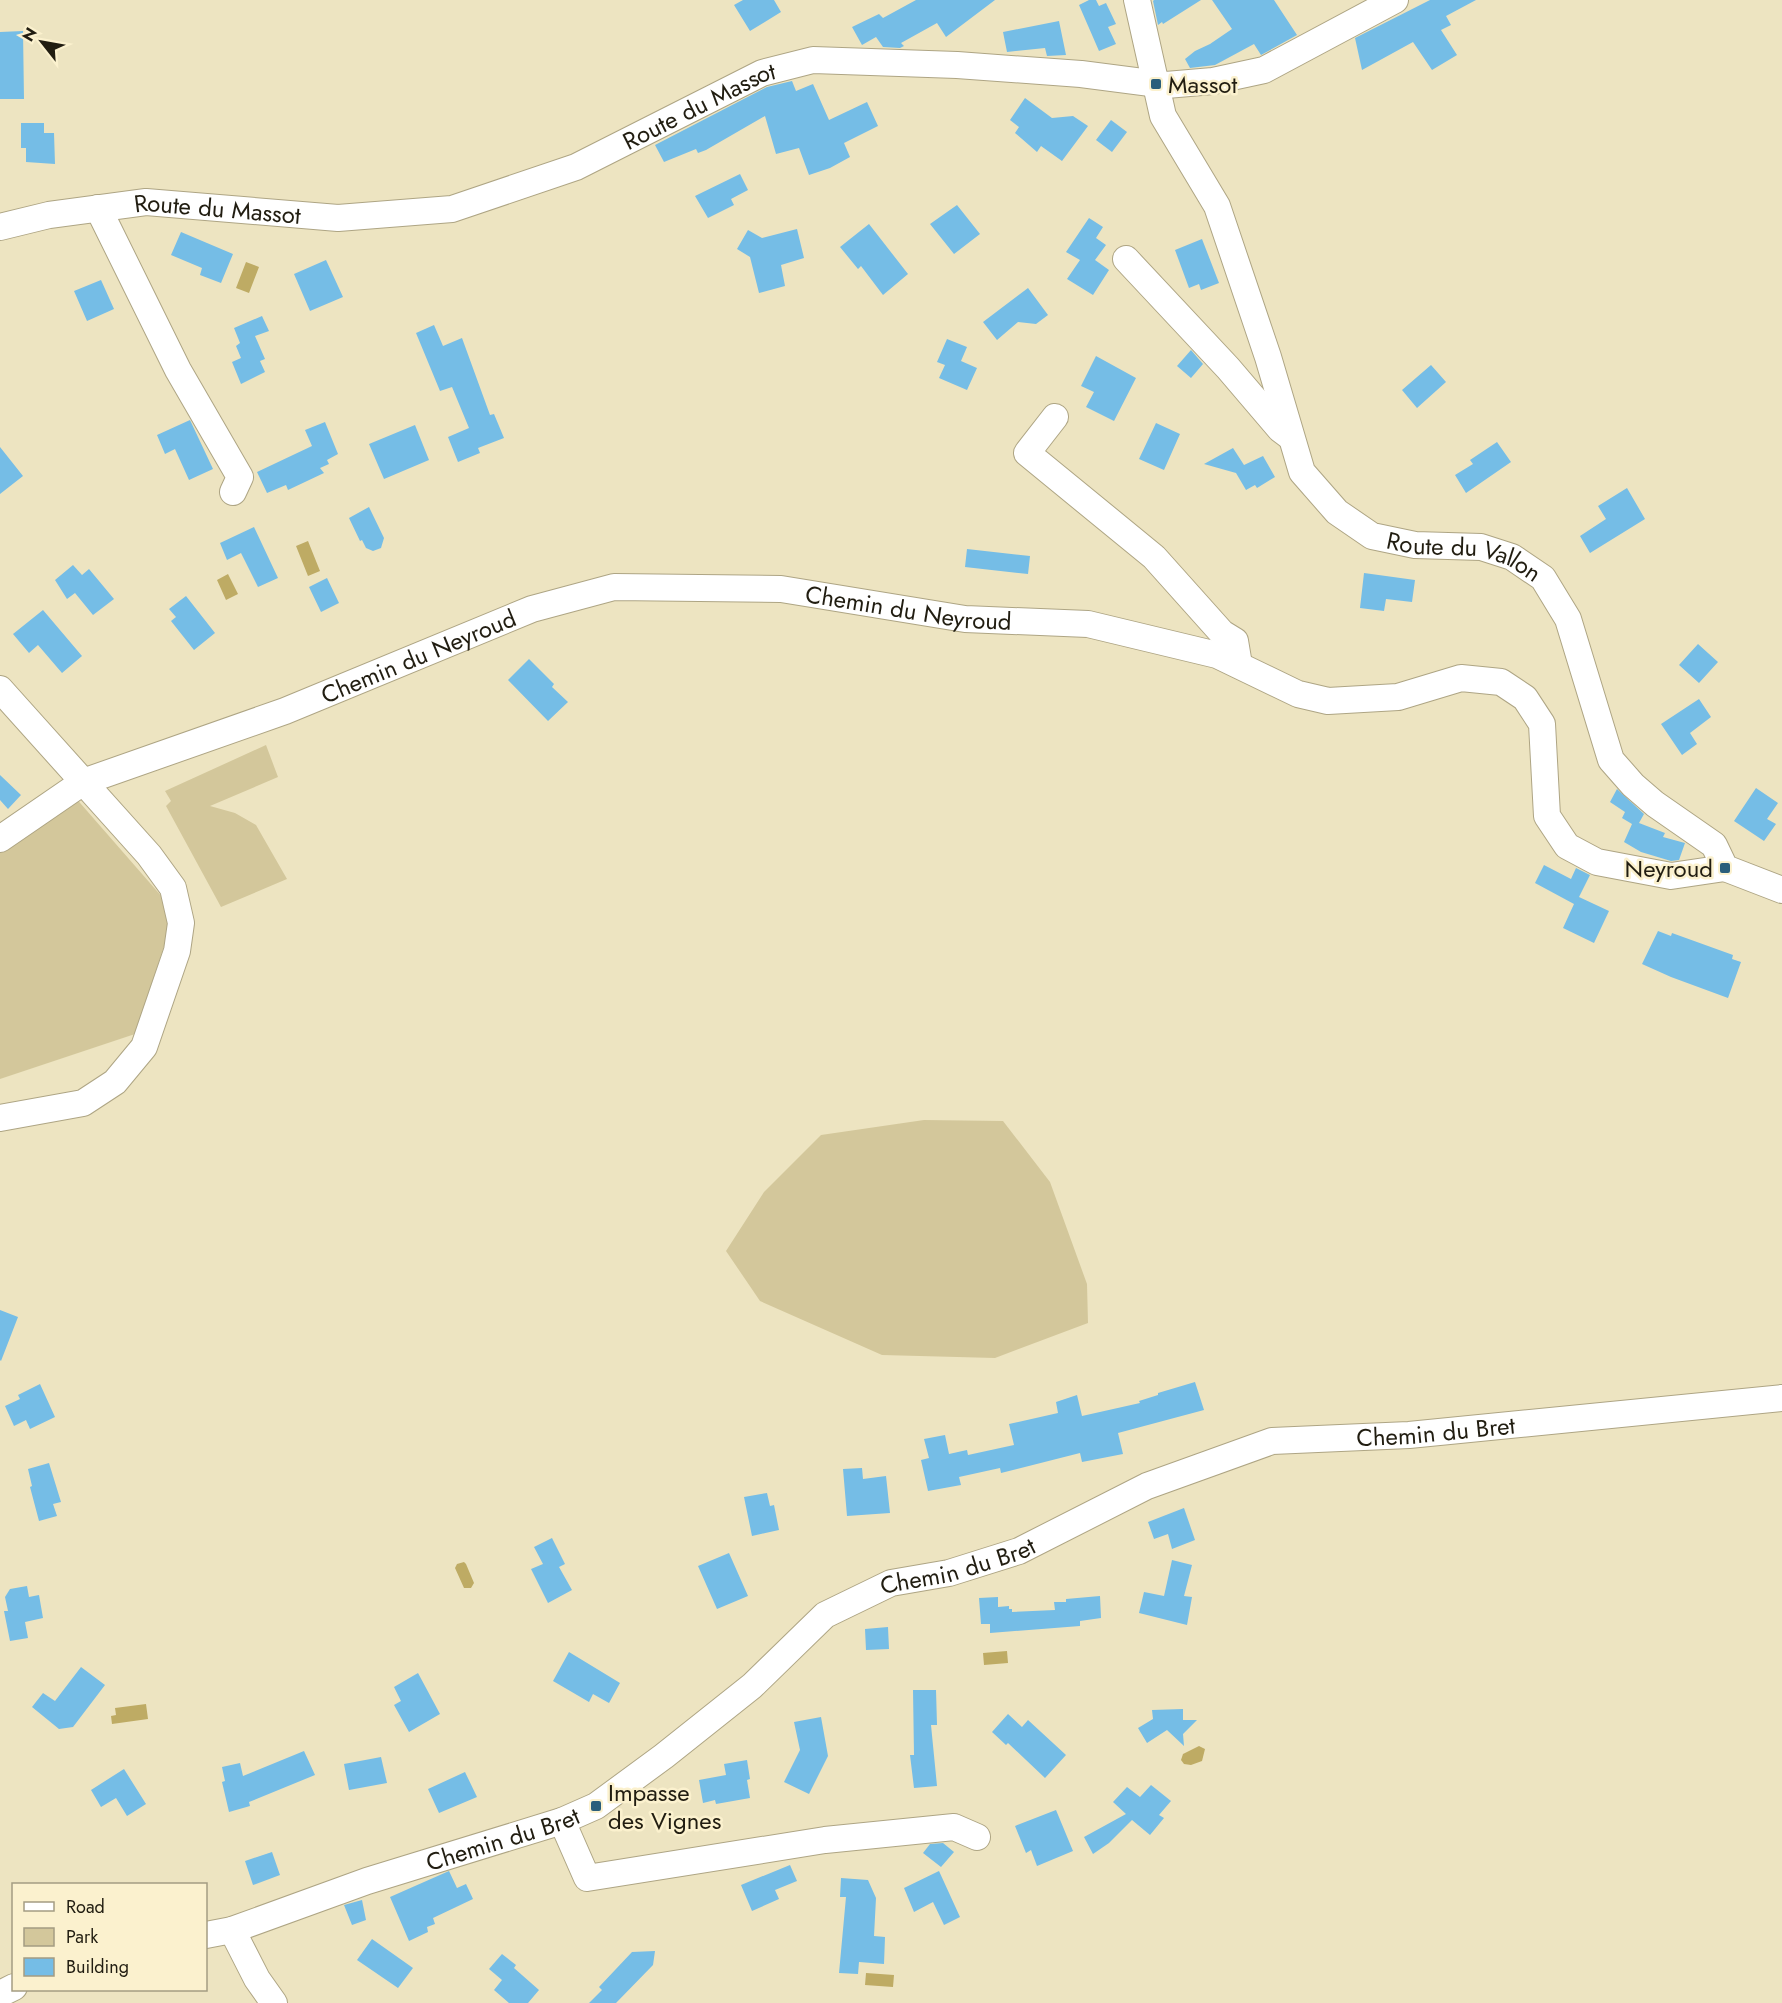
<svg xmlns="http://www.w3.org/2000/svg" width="1782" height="2003" font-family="Jost,sans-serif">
  <rect width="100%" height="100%" fill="#ede4c1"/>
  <path fill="#d3c79b" d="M 266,745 L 278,777 L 210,806 L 235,813 L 256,825 L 287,879 L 221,907 L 166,806 L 171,801 L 165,791 Z
    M 74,796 L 163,898 L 169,931 L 135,1034 L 0,1079 L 0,844 Z
    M 924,1120 L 1003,1121 L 1050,1182 L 1087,1284 L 1088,1323 L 995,1358 L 882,1355 L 760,1301 L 726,1251 L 764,1192 L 821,1135 Z"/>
  <path fill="#beab64" d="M 246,262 L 259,267 L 249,293 L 236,288 Z
    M 308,541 L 320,571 L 308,576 L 296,546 Z
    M 228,574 L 238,594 L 226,600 L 217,580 Z
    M 464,1562 L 466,1564 L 474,1583 L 471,1588 L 464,1588 L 455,1568 L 457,1564 Z
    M 1007,1651 L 1008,1663 L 984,1665 L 983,1653 Z
    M 146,1704 L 148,1719 L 112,1724 L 111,1716 L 116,1715 L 115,1708 Z
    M 1199,1746 L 1205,1749 L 1202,1761 L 1191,1765 L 1184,1764 L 1181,1760 L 1183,1754 Z
    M 866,1973 L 894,1975 L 893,1987 L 865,1985 Z"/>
  <path fill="#75bde6" d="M 743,0 L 774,0 L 781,12 L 750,31 L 734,5 Z
    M 916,0 L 995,0 L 946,37 L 937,23 L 901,43 L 904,46 L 900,48 L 883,47 L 876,37 L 862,45 L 852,27 L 879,14 L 883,18 Z
    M 1089,0 L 1096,0 L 1099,6 L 1106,3 L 1116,24 L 1108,27 L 1116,44 L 1099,51 L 1079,5 Z
    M 1154,0 L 1201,0 L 1163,24 L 1162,22 L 1158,25 L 1153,1 Z
    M 1212,0 L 1274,0 L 1297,35 L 1261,55 L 1254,44 L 1215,65 L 1190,68 L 1185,59 L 1195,51 L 1210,44 L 1232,29 Z
    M 1430,0 L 1476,0 L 1446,16 L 1451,25 L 1441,30 L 1457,55 L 1432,70 L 1413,42 L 1362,70 L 1355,38 Z
    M 1059,21 L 1066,55 L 1047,56 L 1045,48 L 1007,52 L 1003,32 Z
    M 23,31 L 24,99 L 0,99 L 0,32 Z
    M 792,81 L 796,91 L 813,84 L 829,120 L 867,102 L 878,126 L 844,143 L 850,157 L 830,168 L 809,175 L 799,148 L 776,154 L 765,116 L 706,150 L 698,153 L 696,149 L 664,162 L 655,145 L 767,87 Z
    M 1025,98 L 1052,118 L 1073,116 L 1088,126 L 1062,161 L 1041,146 L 1037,152 L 1015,133 L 1019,127 L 1010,120 Z
    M 1111,120 L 1127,132 L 1112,152 L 1096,140 Z
    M 21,123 L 44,123 L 44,133 L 54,133 L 55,164 L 26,162 L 26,148 L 21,148 Z
    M 740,174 L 748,190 L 731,199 L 734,205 L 708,218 L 695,196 Z
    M 957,205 L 980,234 L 954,254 L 930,224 Z
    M 1089,218 L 1103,227 L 1096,238 L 1106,245 L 1095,260 L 1109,270 L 1093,295 L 1067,279 L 1080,260 L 1066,252 Z
    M 869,224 L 908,274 L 883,295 L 861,266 L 858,269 L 840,247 Z
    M 797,229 L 804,258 L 781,265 L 785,286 L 759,293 L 750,257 L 737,249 L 748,230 L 762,238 Z
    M 181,232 L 233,254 L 221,283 L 200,275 L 202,268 L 171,255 Z
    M 1202,239 L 1219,283 L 1201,290 L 1199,284 L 1189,288 L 1175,250 Z
    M 326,260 L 343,297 L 310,311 L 294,274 Z
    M 101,280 L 114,309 L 87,321 L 74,291 Z
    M 1028,288 L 1048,315 L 1036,324 L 1018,322 L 997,340 L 983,322 Z
    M 262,316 L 269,331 L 255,336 L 265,359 L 260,361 L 265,372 L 241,384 L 232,362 L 241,358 L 236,346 L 240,343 L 234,328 Z
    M 434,325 L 443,346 L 462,338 L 490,415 L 494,414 L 504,438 L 478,448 L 480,453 L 458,462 L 448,437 L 469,428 L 452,387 L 440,391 L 416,333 Z
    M 947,339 L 967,347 L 961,361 L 977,368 L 967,390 L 939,378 L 945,365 L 937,362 Z
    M 1191,350 L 1203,364 L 1191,378 L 1177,366 Z
    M 1096,356 L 1136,378 L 1114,421 L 1086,407 L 1094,392 L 1081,386 Z
    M 1431,365 L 1446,382 L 1417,408 L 1402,390 Z
    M 190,420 L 213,469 L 189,480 L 175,449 L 165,454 L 157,435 Z
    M 325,422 L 338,454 L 327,460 L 329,464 L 320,468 L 324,473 L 288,490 L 286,485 L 267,493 L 257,472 L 312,446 L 305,430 Z
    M 1156,423 L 1180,434 L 1164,470 L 1139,459 Z
    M 415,425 L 429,460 L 384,479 L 369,444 Z
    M 1497,442 L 1511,462 L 1466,493 L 1455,475 L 1473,464 L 1470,460 Z
    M 0,447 L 23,476 L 0,494 Z
    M 1233,448 L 1244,465 L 1263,456 L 1275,477 L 1257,488 L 1255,485 L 1246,490 L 1236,473 L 1204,464 Z
    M 1627,488 L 1645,519 L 1590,553 L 1580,536 L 1606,519 L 1598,506 Z
    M 369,507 L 384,538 L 381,548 L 373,551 L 366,548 L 362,540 L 360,541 L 349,518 Z
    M 254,527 L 278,578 L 258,587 L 241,553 L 227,560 L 220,543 Z
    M 967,549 L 1030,556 L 1028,574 L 965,567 Z
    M 73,565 L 82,575 L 89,569 L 114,599 L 93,615 L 75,593 L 67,599 L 55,580 Z
    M 1364,573 L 1415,580 L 1412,602 L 1386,599 L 1384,611 L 1360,608 Z
    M 327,578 L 339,603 L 321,612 L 309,587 Z
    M 186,596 L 215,633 L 194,650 L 171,621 L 176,617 L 169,609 Z
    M 43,610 L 82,656 L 62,673 L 38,645 L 29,653 L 13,634 Z
    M 1698,644 L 1718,662 L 1699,683 L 1679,665 Z
    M 529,659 L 554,684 L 552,687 L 568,702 L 548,721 L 508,680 Z
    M 1699,699 L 1711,717 L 1690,733 L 1697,744 L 1682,755 L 1661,724 Z
    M 0,775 L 21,795 L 8,809 L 0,800 Z
    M 1756,788 L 1778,803 L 1767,819 L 1776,824 L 1764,841 L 1734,821 Z
    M 1617,789 L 1644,814 L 1639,823 L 1665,833 L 1663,837 L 1685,843 L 1679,860 L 1671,861 L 1641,852 L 1624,842 L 1632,824 L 1622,818 L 1625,812 L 1610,802 Z
    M 1544,865 L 1571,879 L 1576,868 L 1590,875 L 1579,897 L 1609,911 L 1594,943 L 1563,928 L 1574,904 L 1535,883 Z
    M 1658,931 L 1671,936 L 1672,933 L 1733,955 L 1732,959 L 1741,962 L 1728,998 L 1671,977 L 1642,964 Z
    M 0,1310 L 18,1317 L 1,1361 L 0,1360 Z
    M 1195,1382 L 1204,1410 L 1118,1433 L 1123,1454 L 1082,1462 L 1080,1453 L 1001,1473 L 1000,1468 L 959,1477 L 961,1485 L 928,1491 L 921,1460 L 929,1458 L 924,1439 L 945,1435 L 949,1454 L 967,1450 L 968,1455 L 1014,1445 L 1009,1424 L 1058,1413 L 1056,1402 L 1077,1395 L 1082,1416 L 1140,1403 L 1139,1401 L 1158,1395 L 1158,1393 Z
    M 40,1384 L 55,1417 L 30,1429 L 26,1420 L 14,1426 L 5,1406 L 20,1399 L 18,1395 Z
    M 49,1463 L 61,1502 L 53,1504 L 57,1516 L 39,1521 L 30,1487 L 32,1486 L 28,1469 Z
    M 862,1468 L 863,1479 L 886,1476 L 890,1513 L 847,1516 L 843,1469 Z
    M 767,1493 L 770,1506 L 774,1505 L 779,1530 L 752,1536 L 744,1497 Z
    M 1184,1508 L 1195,1540 L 1172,1549 L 1168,1534 L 1154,1539 L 1148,1522 Z
    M 552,1538 L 565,1564 L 559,1567 L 572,1590 L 548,1603 L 531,1569 L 543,1564 L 534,1547 Z
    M 729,1553 L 748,1596 L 717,1609 L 698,1566 Z
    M 1172,1560 L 1192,1565 L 1184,1596 L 1192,1597 L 1187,1625 L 1139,1613 L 1144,1592 L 1164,1596 Z
    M 27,1586 L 29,1597 L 39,1595 L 43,1618 L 25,1622 L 28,1638 L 10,1641 L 4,1611 L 8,1611 L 5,1597 L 10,1589 Z
    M 1100,1596 L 1101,1618 L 1080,1621 L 1080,1626 L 990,1633 L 990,1624 L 981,1624 L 979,1598 L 998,1597 L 998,1607 L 1009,1606 L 1009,1609 L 1012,1609 L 1012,1612 L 1055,1610 L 1054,1602 L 1066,1602 L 1066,1599 Z
    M 888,1627 L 889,1649 L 866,1650 L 865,1629 Z
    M 569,1652 L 620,1683 L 609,1703 L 593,1694 L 589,1702 L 553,1681 Z
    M 81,1667 L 105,1685 L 73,1727 L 59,1729 L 32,1707 L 43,1693 L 55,1701 Z
    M 418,1673 L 440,1714 L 409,1732 L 394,1705 L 401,1701 L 394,1687 Z
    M 913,1690 L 936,1690 L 937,1725 L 931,1725 L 937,1786 L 914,1788 L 910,1755 L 914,1755 Z
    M 1183,1709 L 1183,1720 L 1197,1720 L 1183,1734 L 1184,1746 L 1167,1730 L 1147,1743 L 1138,1728 L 1153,1719 L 1152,1710 Z
    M 1008,1714 L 1022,1727 L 1028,1720 L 1066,1755 L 1045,1778 L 1008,1743 L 1006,1745 L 992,1732 Z
    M 821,1717 L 828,1756 L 809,1794 L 784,1782 L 800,1750 L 794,1722 Z
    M 304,1751 L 315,1775 L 249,1802 L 250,1806 L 229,1812 L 222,1782 L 225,1781 L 222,1767 L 240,1763 L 243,1776 Z
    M 381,1757 L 387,1783 L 349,1790 L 344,1764 Z
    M 747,1760 L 750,1779 L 747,1780 L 750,1798 L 716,1804 L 715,1800 L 703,1803 L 699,1780 L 726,1775 L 724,1764 Z
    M 124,1769 L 146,1804 L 127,1816 L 116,1798 L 101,1807 L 91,1790 Z
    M 465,1772 L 477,1797 L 439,1813 L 428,1789 Z
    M 1151,1785 L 1171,1801 L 1159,1815 L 1164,1818 L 1150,1835 L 1132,1820 L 1109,1843 L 1093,1854 L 1084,1837 L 1126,1814 L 1113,1802 L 1127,1787 L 1140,1797 Z
    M 1056,1810 L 1073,1851 L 1037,1866 L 1031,1850 L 1026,1853 L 1015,1826 Z
    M 943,1843 L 954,1852 L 941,1867 L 923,1853 L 930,1844 Z
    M 272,1852 L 280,1875 L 253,1885 L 245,1861 Z
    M 790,1865 L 797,1881 L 775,1890 L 779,1899 L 752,1911 L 741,1885 Z
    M 449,1871 L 457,1888 L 466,1884 L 473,1899 L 433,1918 L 435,1924 L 427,1927 L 428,1932 L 409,1941 L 390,1897 Z
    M 939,1871 L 960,1917 L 944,1925 L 933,1902 L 914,1912 L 904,1888 Z
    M 841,1878 L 868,1880 L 876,1898 L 874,1936 L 885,1937 L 884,1964 L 859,1962 L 858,1974 L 839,1973 L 846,1897 L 840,1897 Z
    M 362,1900 L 366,1920 L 352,1925 L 344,1905 Z
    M 372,1939 L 413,1968 L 398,1988 L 357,1960 Z
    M 655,1951 L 653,1965 L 616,2003 L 589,2003 L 602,1990 L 599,1987 L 632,1952 Z
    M 502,1954 L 516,1965 L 514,1968 L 539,1990 L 528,2003 L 509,2003 L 494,1990 L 502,1980 L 489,1969 Z"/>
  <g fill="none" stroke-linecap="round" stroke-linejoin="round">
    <g stroke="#aea584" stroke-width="28">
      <g id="minor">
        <path id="s1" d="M 1137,0 L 1163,116 L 1217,206 L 1268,357 L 1302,472 L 1337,512 L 1372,536 L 1415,545 L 1481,547 L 1512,557 L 1543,578 L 1568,619 L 1611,760 L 1633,785 L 1655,804 L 1714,845 L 1725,868 L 1782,890"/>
        <path d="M 98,208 L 178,370 L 240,477 L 233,492"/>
        <path id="s2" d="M 0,227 L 49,215 L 146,202 L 338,218 L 452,209 L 576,167 L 762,73 L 813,60 L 957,65 L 1081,74 L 1166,85 L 1213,81 L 1264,70 L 1395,0"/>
        <path d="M 1126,259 L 1228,368 L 1280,429 L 1288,435"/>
        <path d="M 1055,417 L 1027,453 L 1154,557 L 1222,633 L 1235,641 L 1239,665"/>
        <path d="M 0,689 L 149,855 L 173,888 L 181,923 L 177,951 L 144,1047 L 115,1082 L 83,1103 L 0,1118"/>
        <path id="s3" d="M 0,839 L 83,782 L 285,711 L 532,609 L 614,587 L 781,589 L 965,619 L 1088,624 L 1217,655 L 1298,694 L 1328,701 L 1398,697 L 1461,678 L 1501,682 L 1525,698 L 1542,724 L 1547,816 L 1567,846 L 1597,862 L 1671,876 L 1725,868"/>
        <path d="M 562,1821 L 587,1878 L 825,1840 L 954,1827 L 977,1837"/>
        <path d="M 232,1930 L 257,1979 L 274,2003"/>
        <path id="s4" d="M 206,1935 L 232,1930 L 367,1881 L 562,1821 L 596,1806 L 664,1756 L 752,1686 L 825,1615 L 891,1583 L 949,1573 L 1019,1551 L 1147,1486 L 1272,1441 L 1409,1435 L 1782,1398"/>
        <path d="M 0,1994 L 14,1987"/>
      </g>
    </g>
    <use href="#minor" stroke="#fff" stroke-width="26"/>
  </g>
  <g fill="#2a5e7b" stroke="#fbf1ce" stroke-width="2">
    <rect x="1150" y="78" width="12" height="12" rx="3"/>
    <rect x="1719" y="862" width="12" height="12" rx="3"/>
    <rect x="590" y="1800" width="12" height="12" rx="3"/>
  </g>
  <g text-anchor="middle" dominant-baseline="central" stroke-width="5" stroke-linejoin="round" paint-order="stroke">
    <g font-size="24" fill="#211d11" stroke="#fbf1ce" text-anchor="start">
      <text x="1168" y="84">Massot</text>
      <text x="1713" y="868" text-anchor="end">Neyroud</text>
      <text x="608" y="1792">Impasse<tspan x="608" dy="28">des Vignes</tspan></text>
    </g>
    <g font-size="24" fill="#211d11" stroke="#fbf1ce">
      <text stroke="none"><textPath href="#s2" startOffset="724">Route du Massot</textPath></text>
      <text stroke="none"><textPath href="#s2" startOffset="220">Route du Massot</textPath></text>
      <text stroke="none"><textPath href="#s1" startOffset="694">Route du Vallon</textPath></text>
      <text stroke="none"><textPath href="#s3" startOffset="963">Chemin du Neyroud</textPath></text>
      <text stroke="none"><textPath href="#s3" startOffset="459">Chemin du Neyroud</textPath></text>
      <text stroke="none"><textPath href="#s4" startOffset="1356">Chemin du Bret</textPath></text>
      <text stroke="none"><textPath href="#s4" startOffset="852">Chemin du Bret</textPath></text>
      <text stroke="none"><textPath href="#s4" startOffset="312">Chemin du Bret</textPath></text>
    </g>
  </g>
  <rect x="12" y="1883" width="195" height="108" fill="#fbf1ce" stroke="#a49c82" stroke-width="1.5"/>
  <rect x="24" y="1902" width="30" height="9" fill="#ffffff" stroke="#a49c82" stroke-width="1.5"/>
  <text x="66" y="1913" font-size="18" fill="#211d11">Road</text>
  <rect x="24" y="1928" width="30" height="18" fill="#d3c79b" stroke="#a49c82" stroke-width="1.5"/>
  <text x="66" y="1943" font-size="18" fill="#211d11">Park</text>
  <rect x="24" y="1958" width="30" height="18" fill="#75bde6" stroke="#a49c82" stroke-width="1.5"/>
  <text x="66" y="1973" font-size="18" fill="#211d11">Building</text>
  <g transform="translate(42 42) rotate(301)" stroke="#fbf1ce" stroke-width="4.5" paint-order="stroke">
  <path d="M0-4.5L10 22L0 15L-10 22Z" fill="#211d11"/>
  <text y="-9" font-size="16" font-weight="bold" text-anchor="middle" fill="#211d11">N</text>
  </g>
</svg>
